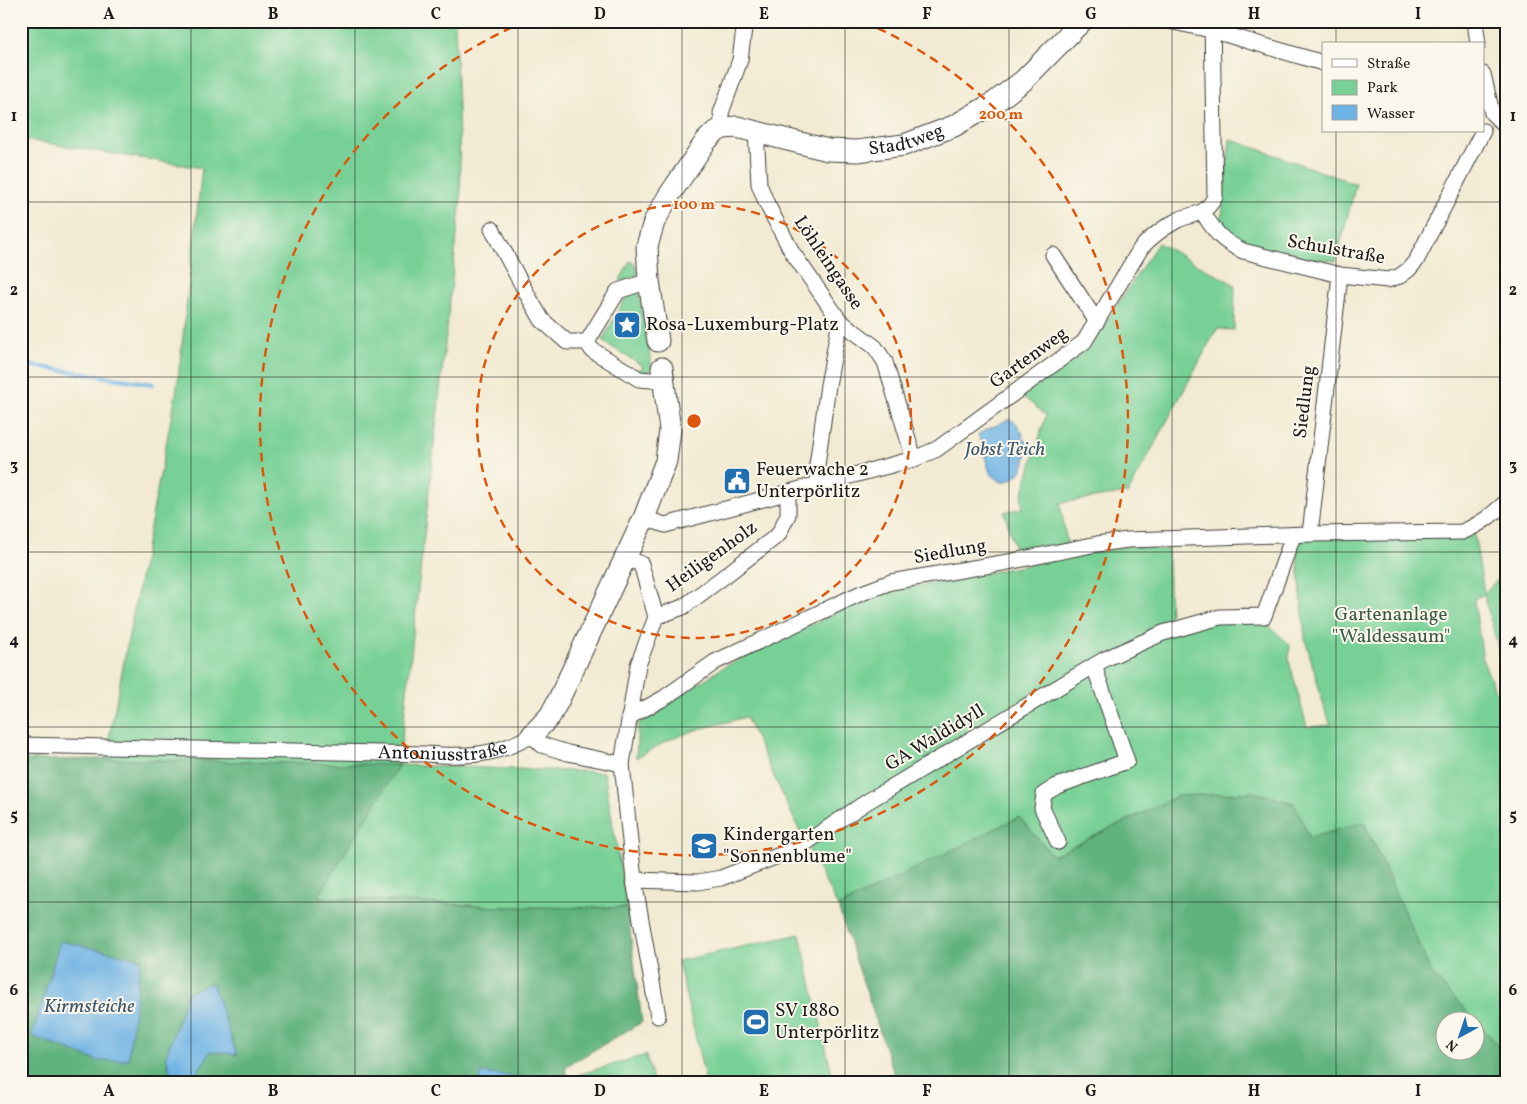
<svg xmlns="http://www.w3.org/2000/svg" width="1527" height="1104" font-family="Vollkorn,serif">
  <rect width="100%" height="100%" fill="#fbf7ec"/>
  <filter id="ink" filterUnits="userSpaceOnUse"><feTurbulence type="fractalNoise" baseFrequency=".02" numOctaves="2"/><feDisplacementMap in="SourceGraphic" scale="10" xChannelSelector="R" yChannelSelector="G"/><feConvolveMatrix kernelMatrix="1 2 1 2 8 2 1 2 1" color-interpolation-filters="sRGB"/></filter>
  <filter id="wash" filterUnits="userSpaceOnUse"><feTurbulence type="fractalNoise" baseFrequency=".0096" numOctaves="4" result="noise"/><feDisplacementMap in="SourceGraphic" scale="20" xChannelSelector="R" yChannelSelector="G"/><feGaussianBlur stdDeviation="1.12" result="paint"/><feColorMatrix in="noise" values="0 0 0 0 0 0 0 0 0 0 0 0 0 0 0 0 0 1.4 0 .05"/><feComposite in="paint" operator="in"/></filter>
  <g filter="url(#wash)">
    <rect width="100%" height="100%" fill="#f2ead2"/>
    <path fill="#77d095" stroke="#4a7658" d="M 21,21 L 455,21 L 461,198 L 399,765 L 604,772 L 627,908 L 502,907 L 317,897 L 398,765 L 105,759 L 177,388 L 202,168 L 21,139 Z
      M 1230,139 L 1356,184 L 1336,261 C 1301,257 1241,257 1221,224 Z
      M 1158,243 L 1235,285 L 1234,330 L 1217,329 L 1128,493 L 1060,503 L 1067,544 L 1021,552 L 1015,549 L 1004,512 L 1023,508 L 1021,499 L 1046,415 L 1022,396 L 1088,349 Z
      M 630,261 L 636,265 L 638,275 L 623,281 L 620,280 Z
      M 639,292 L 652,368 L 649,371 L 640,374 L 634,371 L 644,367 L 604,342 L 604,337 L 628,293 Z
      M 1474,533 L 1484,593 L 1506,572 L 1506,673 L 1502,663 L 1484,594 L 1474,599 L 1483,661 L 1506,716 L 1506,1054 L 1432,974 L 1364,822 L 1310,839 L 1178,796 L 1053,856 L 1019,817 L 838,907 L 801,834 L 746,717 L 696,730 L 669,740 L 636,758 L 638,724 L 722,668 L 864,599 L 896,590 L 1129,546 L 1168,550 L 1170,624 L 1252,610 L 1290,645 L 1289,661 L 1307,727 L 1331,725 L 1325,710 L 1305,638 L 1296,539 Z
      M 800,934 L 834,1083 L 706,1083 L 678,961 Z
      M 646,1055 L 654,1083 L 579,1083 L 577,1075 Z"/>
    <path fill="#61b27e" stroke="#3e674d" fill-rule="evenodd" d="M 105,759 L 399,765 L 318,897 L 502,907 L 627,908 L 642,1022 L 565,1067 L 568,1083 L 522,1083 L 523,1078 L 481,1073 L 480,1083 L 190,1083 L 211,1051 L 237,1055 L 212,983 L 166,1056 L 173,1083 L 21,1083 L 21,760 Z
      M 1254,792 L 1294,803 L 1310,838 L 1364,822 L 1432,974 L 1506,1054 L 1506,1083 L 897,1083 L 838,907 L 1019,817 L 1053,856 L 1178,796 ZM 1444,1022 L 1474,1022 L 1474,1052 L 1444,1052 Z"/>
    <path fill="#6eb3e4" stroke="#456880" d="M 1009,419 L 1016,423 L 1023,434 L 1022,438 L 1027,442 C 1027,462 1024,479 1001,482 L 990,473 L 978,434 Z
      M 60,941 L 141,959 L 128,1060 L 98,1061 L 32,1036 Z
      M 212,983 L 237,1055 L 211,1051 L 190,1083 L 173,1083 L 166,1056 L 188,992 Z
      M 481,1073 L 523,1077 L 522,1083 L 480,1083 Z"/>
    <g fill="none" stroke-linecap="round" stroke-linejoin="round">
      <path stroke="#6eb3e4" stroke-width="4.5" d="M 21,364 L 153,384"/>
    </g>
  </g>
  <g filter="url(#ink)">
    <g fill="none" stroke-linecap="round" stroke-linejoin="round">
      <g stroke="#3c3b37" stroke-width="17">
        <g id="street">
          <path d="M 1169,21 L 1211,30 L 1323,63"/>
          <path d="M 1475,21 L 1478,44"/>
          <path d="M 1483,74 L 1492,113 L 1506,127"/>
          <path d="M 723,128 L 721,113 L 740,60 L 745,21"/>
          <path d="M 756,131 L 759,184 L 766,202 L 792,252 L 840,321 L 875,347 L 885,362 L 914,459"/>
          <path d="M 1203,213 C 1216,233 1220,240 1243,251 L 1340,275 L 1388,280 L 1400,276 L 1408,270 L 1416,261 L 1483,131"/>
          <path d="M 492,229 L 527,294 L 542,320 L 567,342 L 587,342"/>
          <path d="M 1053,255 L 1097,322"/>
          <path d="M 587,342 L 618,291 L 649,281"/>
          <path d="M 587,342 L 592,350 L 639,379 L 663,381"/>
          <path d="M 819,484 L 817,465 L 828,385 L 840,321"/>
          <path d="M 644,518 L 665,525 L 914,459 L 937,449 L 1084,342 L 1141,248 C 1151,237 1163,228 1176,221 C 1195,211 1202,219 1215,197 L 1212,21"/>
          <path d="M 1310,534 L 1340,275"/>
          <path d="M 626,558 L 641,564 L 656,617"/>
          <path d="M 629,717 L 664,698 L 715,662 L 859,594 L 891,582 L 1008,562 L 1097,544 L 1128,540 L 1310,534 L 1462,532 C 1480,525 1492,515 1506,502"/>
          <path id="s1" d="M 21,745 L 424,754 C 465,757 495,757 532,735 L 542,745 L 568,753 L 622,764"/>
          <path d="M 1058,842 L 1042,808 L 1044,794 L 1057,786 L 1127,761 L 1094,666"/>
          <path d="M 634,880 L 698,882 L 721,878 L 798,848 L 865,803 L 1105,659 L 1163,633 L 1220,617 L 1264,616 L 1293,536"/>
          <path d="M 658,1016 L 634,880 L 622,764 L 638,665 L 656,617 L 683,607 L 726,575 L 778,535 L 788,515 L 788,492"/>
        </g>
      </g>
      <g stroke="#3c3b37" stroke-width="23">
        <g id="secondary">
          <path id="s2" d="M 658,341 L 649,281 L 647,246 L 654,222 L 668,197 L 706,141 L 714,133 L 723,128 L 737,127 L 828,150 L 857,151 L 904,145 L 954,126 L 995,102 L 1023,81 L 1082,21"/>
          <path d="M 532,735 L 550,716 L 559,699 L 644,518 L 666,461 L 670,430 L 662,368"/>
        </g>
      </g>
      <use href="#street" stroke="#fff" stroke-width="15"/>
      <use href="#secondary" stroke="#fff" stroke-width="21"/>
    </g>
  </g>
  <path fill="none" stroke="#1c1c1c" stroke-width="1" stroke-opacity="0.55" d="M 191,21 L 191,1083M 355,21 L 355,1083M 518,21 L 518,1083M 682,21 L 682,1083M 845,21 L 845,1083M 1009,21 L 1009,1083M 1172,21 L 1172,1083M 1336,21 L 1336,44M 1336,131 L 1336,1083M 21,202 L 1506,202M 21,377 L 1506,377M 21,552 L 1506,552M 21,727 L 1506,727M 21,902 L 1506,902"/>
  <g fill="none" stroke="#de560d" stroke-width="2.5" stroke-dasharray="9 6">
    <circle cx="694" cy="421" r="217"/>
    <path d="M864 22A434 434 0 1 1 524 22"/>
  </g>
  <defs>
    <g id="sight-square" transform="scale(1.4375)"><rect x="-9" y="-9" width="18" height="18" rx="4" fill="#1f6fb2" stroke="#fbf7ec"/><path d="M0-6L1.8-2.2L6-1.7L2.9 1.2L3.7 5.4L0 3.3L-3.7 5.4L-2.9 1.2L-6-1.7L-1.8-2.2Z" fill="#fff"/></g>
    <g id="civic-square" transform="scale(1.4375)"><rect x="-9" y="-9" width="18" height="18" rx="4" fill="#1f6fb2" stroke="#fbf7ec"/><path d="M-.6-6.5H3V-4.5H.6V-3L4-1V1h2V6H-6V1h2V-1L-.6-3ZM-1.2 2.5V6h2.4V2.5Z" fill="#fff"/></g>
    <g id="school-square" transform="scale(1.4375)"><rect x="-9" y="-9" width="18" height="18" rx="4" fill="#1f6fb2" stroke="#fbf7ec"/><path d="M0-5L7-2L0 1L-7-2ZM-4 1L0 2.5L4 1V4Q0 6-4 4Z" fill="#fff"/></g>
    <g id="stadium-square" transform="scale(1.4375)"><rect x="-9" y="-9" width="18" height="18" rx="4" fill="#1f6fb2" stroke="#fbf7ec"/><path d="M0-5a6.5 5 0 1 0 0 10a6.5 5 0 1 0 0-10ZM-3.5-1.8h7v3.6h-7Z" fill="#fff"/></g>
  </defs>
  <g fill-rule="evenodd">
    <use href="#sight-square" x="627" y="325"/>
    <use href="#civic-square" x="737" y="481"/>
    <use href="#school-square" x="704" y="846"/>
    <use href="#stadium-square" x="756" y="1022"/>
  </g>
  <g text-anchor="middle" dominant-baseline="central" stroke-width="4" stroke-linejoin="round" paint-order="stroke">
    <g font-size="19" fill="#1c1c1c" stroke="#fbf7ec">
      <text stroke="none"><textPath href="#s2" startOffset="426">Stadtweg</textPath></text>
      <text transform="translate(1336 250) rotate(10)">Schulstraße</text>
      <text transform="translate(828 263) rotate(56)">Löhleingasse</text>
      <text transform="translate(1029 358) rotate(-36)">Gartenweg</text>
      <text transform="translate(1305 402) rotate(-83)">Siedlung</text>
      <text transform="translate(950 552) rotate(-10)">Siedlung</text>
      <text transform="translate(712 557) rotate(-36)">Heiligenholz</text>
      <text transform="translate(935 738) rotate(-31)">GA Waldidyll</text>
      <text stroke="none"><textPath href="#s1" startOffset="422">Antoniusstraße</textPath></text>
    </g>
    <g font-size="19" fill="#1c1c1c" stroke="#fbf7ec" text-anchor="start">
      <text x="646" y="325">Rosa-Luxemburg-Platz</text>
      <text x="756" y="470">Feuerwache 2<tspan x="756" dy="22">Unterpörlitz</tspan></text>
      <text x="723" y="835">Kindergarten<tspan x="723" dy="22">"Sonnenblume"</tspan></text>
      <text x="775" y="1011">SV 1880<tspan x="775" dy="22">Unterpörlitz</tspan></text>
    </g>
    <g font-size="19" fill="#3c5b46" stroke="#fbf7ec">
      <text x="1391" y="615">Gartenanlage<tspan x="1391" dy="22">"Waldessaum"</tspan></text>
    </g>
    <g font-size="20" font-style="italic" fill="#3d586c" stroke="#fbf7ec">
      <text x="1005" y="450">Jobst Teich</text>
      <text x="89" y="1007">Kirmsteiche</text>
    </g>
  </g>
  <circle cx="694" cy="421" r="8" fill="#de560d" stroke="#fbf7ec" stroke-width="2.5"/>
  <g font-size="15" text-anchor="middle" font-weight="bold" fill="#de560d" stroke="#fbf7ec" stroke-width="4" stroke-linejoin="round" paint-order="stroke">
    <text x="1001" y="119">200 m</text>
    <text x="694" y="209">100 m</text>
  </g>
  <rect width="1527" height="1104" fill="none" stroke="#fbf7ec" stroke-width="55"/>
  <rect x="1322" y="42" width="162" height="90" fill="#fbf7ec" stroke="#a29f99"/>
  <rect x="1332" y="59" width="25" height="8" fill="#ffffff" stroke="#a29f99"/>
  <text x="1367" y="68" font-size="15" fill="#1c1c1c">Straße</text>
  <rect x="1332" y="80" width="25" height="15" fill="#77d095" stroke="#a29f99"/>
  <text x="1367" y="92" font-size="15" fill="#1c1c1c">Park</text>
  <rect x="1332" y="105" width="25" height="15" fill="#6eb3e4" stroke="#a29f99"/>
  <text x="1367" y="118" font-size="15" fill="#1c1c1c">Wasser</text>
  <g transform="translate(1460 1036) rotate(220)"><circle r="24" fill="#fbf7ec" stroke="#a29f99"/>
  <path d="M0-4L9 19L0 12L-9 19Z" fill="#1f6fb2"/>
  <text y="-8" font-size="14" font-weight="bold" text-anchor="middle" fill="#1c1c1c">N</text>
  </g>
  <rect x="28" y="28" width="1472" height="1048" fill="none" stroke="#1c1c1c" stroke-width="2"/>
  <g font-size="16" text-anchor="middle" font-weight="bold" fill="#1c1c1c">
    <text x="109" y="19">A</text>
    <text x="273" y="19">B</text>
    <text x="436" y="19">C</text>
    <text x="600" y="19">D</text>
    <text x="764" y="19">E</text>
    <text x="927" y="19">F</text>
    <text x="1091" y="19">G</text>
    <text x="1254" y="19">H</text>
    <text x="1418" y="19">I</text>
    <text x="14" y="121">1</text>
    <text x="1513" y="121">1</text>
    <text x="14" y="295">2</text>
    <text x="1513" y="295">2</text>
    <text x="14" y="470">3</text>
    <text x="1513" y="470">3</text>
    <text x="14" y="645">4</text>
    <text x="1513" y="645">4</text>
    <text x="14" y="820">5</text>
    <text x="1513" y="820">5</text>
    <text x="14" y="995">6</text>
    <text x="1513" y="995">6</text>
    <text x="109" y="1096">A</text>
    <text x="273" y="1096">B</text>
    <text x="436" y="1096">C</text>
    <text x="600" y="1096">D</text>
    <text x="764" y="1096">E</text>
    <text x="927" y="1096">F</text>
    <text x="1091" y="1096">G</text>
    <text x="1254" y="1096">H</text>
    <text x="1418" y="1096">I</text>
  </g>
</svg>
